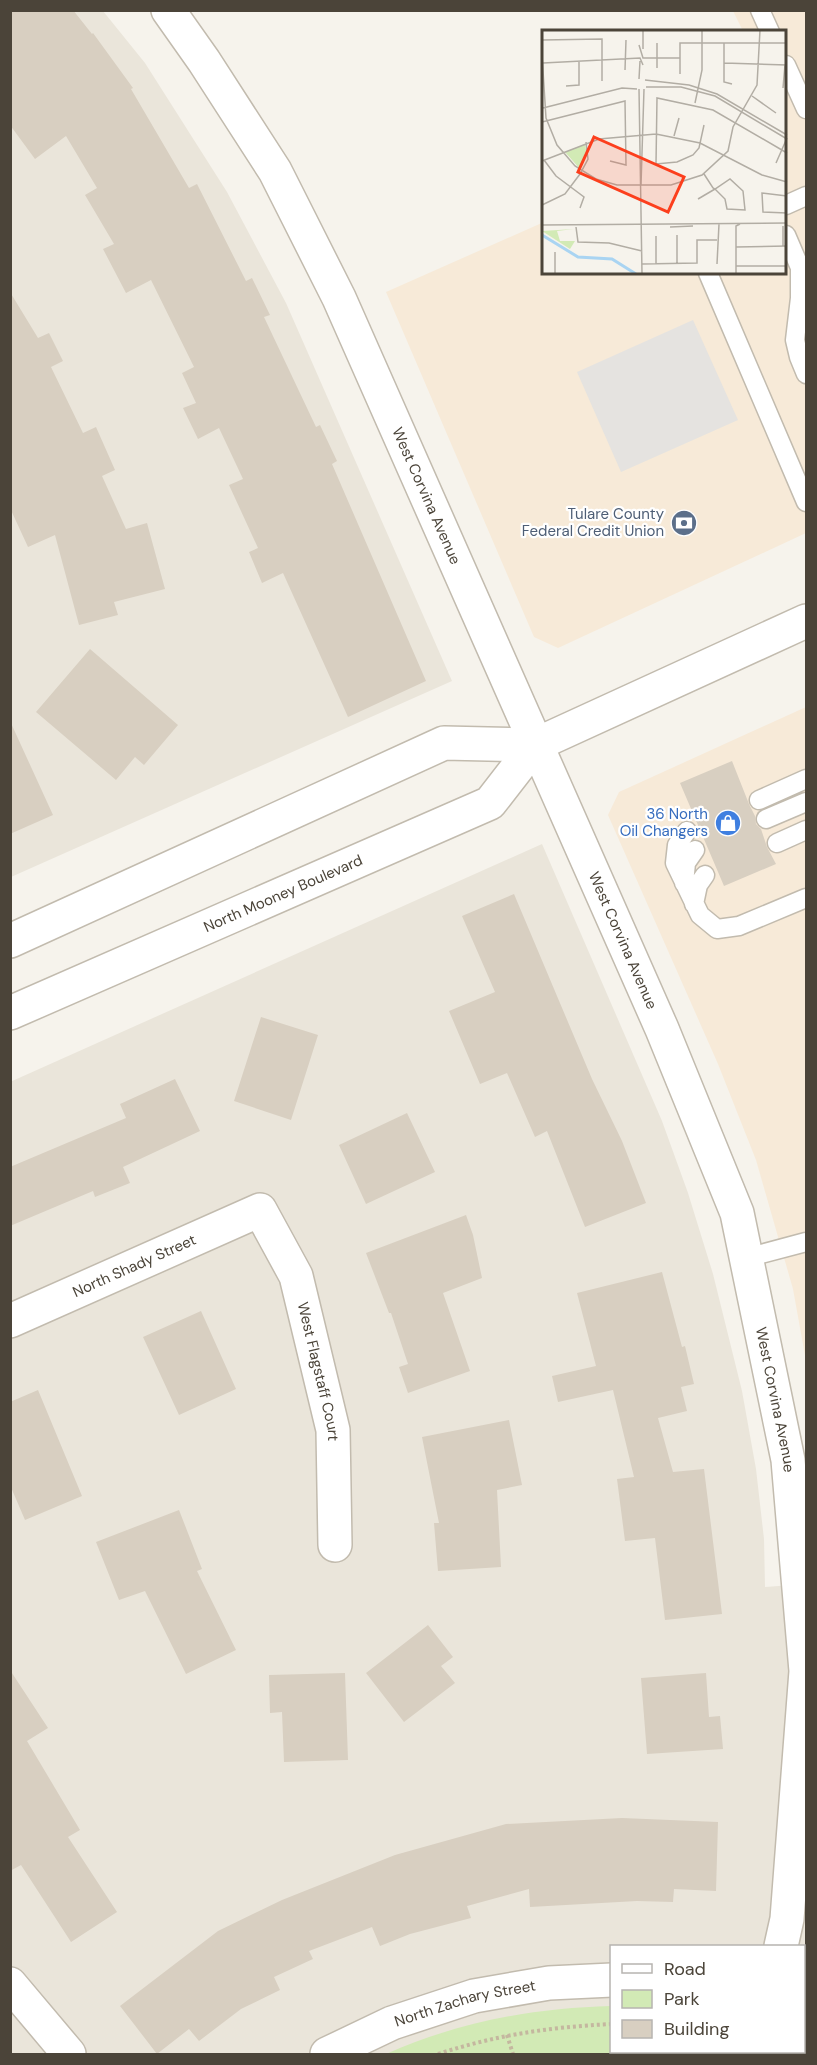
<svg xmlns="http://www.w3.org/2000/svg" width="817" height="2065" font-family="'DM Sans',sans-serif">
  <rect width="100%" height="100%" fill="#f6f3ec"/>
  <path fill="#eae5da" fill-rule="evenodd" d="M 10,11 L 103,11 L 145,63 L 227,192 L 286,303 L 452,681 L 11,877 Z
    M 542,844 L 662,1121 L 688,1193 L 713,1274 L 742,1391 L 756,1469 L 764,1539 L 765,1587 L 806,1584 L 806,2054 L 11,2054 L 10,1082 ZM 612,1946 L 804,1946 L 804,2052 L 612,2052 Z"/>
  <path fill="#f7ead8" d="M 733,11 L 806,11 L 806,533 L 558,648 L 534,637 L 386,292 L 544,222 L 544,273 L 786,273 L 786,32 L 743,31 Z
    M 806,707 L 806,1361 L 793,1289 L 756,1160 L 718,1064 L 608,815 L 619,792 Z"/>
  <path fill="#d2eab5" d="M 611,2006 L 612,2052 L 735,2052 L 736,2054 L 386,2054 C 458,2022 533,2008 611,2006 Z"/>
  <path fill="#e5e3e0" d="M 693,320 L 738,420 L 621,472 L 577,372 Z"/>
  <path fill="#d8cfc1" d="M 10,10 L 73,10 L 92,34 L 93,33 L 133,88 L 131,89 L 189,188 L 197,184 L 246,281 L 252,278 L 270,315 L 264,317 L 316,427 L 320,425 L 337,461 L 332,464 L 426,681 L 348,717 L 283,573 L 262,583 L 249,552 L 258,548 L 229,485 L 243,479 L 219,428 L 198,439 L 183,408 L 196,403 L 182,373 L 194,367 L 151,280 L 126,293 L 103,249 L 114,244 L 85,195 L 97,188 L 66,136 L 35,159 L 10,125 Z
    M 10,292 L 38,338 L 49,333 L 63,361 L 51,367 L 83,433 L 96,427 L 115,470 L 102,476 L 126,529 L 147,523 L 165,589 L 114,602 L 118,615 L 79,625 L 55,535 L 28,547 L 10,508 Z
    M 90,649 L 178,725 L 144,765 L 135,757 L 116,780 L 36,712 Z
    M 10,721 L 53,815 L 10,834 Z
    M 732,761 L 749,804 L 755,816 L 756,824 L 761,829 L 767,847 L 776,864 L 724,886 L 680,783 Z
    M 514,894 L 592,1079 L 622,1141 L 646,1203 L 585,1227 L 547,1131 L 535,1137 L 507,1073 L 480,1084 L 449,1011 L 495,992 L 462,916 Z
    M 261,1017 L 318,1035 L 291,1120 L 234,1101 Z
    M 175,1079 L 200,1131 L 123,1167 L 130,1183 L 95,1197 L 93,1191 L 10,1226 L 10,1167 L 126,1118 L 120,1104 Z
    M 407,1113 L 435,1172 L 366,1204 L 339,1145 Z
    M 466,1215 L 473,1235 L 482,1278 L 443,1293 L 470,1371 L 408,1393 L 399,1367 L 408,1364 L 391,1313 L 389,1313 L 366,1253 Z
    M 662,1272 L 682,1347 L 685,1346 L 694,1384 L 681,1387 L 687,1411 L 658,1418 L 673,1472 L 704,1469 L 722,1614 L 665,1620 L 655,1538 L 625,1541 L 617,1479 L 634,1477 L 613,1390 L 558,1402 L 552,1376 L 596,1366 L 577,1293 Z
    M 201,1311 L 236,1389 L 179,1415 L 143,1337 Z
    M 38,1390 L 82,1496 L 25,1520 L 10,1485 L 10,1402 Z
    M 509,1420 L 522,1485 L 497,1490 L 501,1567 L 438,1571 L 434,1523 L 439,1523 L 422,1437 Z
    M 179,1510 L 202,1569 L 197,1571 L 236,1650 L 186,1674 L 145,1591 L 119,1600 L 96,1542 Z
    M 428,1625 L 453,1657 L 441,1666 L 455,1683 L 404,1722 L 366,1673 Z
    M 10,1670 L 48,1728 L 27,1741 L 80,1830 L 68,1837 L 117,1912 L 71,1942 L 21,1865 L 10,1871 Z
    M 345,1673 L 348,1760 L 284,1762 L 282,1712 L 270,1713 L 269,1675 Z
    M 706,1673 L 709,1717 L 720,1716 L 723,1749 L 647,1754 L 641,1678 Z
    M 622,1818 L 718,1822 L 716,1891 L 674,1889 L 673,1902 L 637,1901 L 530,1907 L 529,1889 L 467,1906 L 471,1918 L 410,1934 L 380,1946 L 372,1927 L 309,1951 L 313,1959 L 274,1977 L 280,1990 L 241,2009 L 199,2041 L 189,2029 L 157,2054 L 120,2006 L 218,1931 L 282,1900 L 395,1855 L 506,1824 Z"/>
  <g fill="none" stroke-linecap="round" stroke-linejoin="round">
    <g stroke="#c2bbae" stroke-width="21">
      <path id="service" d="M 760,10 L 770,32
        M 786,65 L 806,109
        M 786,205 L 806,196
        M 786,235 L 804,277
        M 800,267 L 800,298 L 795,340 L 799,357 L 806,374
        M 708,273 L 806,502
        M 759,800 L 806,779
        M 766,819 L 806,802
        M 687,831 L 677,845 L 675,863 L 700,915 L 717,929 L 739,926 L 806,898
        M 777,843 L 806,830
        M 684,883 L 686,863 L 695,850
        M 694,904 L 698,885 L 705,875
        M 746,1258 L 806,1242"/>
    </g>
    <g stroke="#c2bbae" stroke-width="36">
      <g id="minor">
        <path id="s1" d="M 168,10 L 204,61 L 275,171 L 339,298 L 662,1029 L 737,1213 L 788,1460 L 806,1671 L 787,1919 L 781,1946"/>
        <path id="s2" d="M 10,1321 L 260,1210 L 296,1276 L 333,1430 L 335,1545"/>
        <path d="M 10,1984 L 69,2054"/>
        <path d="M 804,2003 L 806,2004"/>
        <path id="s3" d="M 327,2054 L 392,2023 L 474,1996 L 549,1983 L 612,1980"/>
        <path d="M 759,2054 L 759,2052"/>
      </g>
    </g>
    <g stroke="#c2bbae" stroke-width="36">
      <g id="tertiary">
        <path d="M 10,941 L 444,743 L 535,745 L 806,621"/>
        <path id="s4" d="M 10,1013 L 490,803 L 535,745"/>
      </g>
    </g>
    <path stroke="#c4b79f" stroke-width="4" stroke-dasharray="3 3" stroke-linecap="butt" d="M 507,2035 L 513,2054
      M 438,2054 C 497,2035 549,2027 612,2024
      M 658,2054 L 666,2052
      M 709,2054 L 710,2052"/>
    <use href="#service" stroke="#fff" stroke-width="18"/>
    <use href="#minor" stroke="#fff" stroke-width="33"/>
    <use href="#tertiary" stroke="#fff" stroke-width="33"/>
  </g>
  <defs>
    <g id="bank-disc" transform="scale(1.35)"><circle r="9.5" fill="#5c6f8a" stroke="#fff"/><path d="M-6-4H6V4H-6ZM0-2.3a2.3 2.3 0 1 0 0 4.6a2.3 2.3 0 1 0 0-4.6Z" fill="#fff"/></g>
    <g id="shop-disc" transform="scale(1.35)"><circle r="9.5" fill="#3f7fe0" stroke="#fff"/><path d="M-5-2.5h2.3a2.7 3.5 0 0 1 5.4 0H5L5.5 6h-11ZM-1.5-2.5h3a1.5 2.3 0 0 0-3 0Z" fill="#fff"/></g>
  </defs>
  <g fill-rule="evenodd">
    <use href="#bank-disc" x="684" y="523"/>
    <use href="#shop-disc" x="728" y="823"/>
  </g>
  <g text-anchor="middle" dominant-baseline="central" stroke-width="4.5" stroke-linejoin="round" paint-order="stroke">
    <g font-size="15" fill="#4b4439" stroke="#fff">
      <text stroke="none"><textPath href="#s1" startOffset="552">West Corvina Avenue</textPath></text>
      <text stroke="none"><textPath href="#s4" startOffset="298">North Mooney Boulevard</textPath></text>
      <text stroke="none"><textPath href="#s1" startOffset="1038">West Corvina Avenue</textPath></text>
      <text stroke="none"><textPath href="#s2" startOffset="136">North Shady Street</textPath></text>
      <text stroke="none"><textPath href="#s2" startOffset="447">West Flagstaff Court</textPath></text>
      <text stroke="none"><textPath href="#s1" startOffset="1524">West Corvina Avenue</textPath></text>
      <text stroke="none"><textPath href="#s3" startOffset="148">North Zachary Street</textPath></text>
    </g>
    <g font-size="15" fill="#4e5e75" stroke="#fff" text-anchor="end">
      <text x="664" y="514">Tulare County<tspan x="664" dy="17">Federal Credit Union</tspan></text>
    </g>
    <g font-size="15" fill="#366cbe" stroke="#fff" text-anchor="end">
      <text x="708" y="814">36 North<tspan x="708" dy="17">Oil Changers</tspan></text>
    </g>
  </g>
  <g transform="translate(542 30)">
    <rect width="244" height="244" fill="#f6f3ec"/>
    <path d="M 43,114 L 45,125 L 38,139 L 23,122 ZM 32,199 L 15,201 L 18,211 L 33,211 L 28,219 L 0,201 Z" fill="#d2eab5"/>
    <path fill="none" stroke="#a9d4f2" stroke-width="3" d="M 0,205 L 36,227 L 70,229 L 94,244"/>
    <path fill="none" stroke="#b2ada4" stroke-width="1.5" d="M 101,0 L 101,19M 0,10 L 60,9 L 60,51M 115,13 L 115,38M 182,13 L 182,52 L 190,54M 97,15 L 101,28 L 138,28M 0,25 L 4,88 L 15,115 L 33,136 L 54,149 L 75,155 L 129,155 L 160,145 L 186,121 L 191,97 L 215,55 L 218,0M 1,33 L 98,28 L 101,35M 182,33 L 245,35M 83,40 L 84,10M 138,44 L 138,13 L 245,13M 97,49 L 98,31M 103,50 L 147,55 L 175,64 L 245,105M 24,56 L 37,55 L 37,32M 104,57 L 139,57 L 173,66 L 245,109M 241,58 L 243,35M 97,59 L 100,244M 210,66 L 234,83M 153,73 L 160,40 L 160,0M 1,78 L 80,58 L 95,59M 0,92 L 83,71 L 84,135 L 68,131M 162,95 L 157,118 L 151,125 L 135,132 L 114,134 L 115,68 L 171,80 L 245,123M 132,106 L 137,88M 2,130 L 14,146 L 42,167 L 38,178M 0,131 L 57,109 L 114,104 L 158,113 L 220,145 L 245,152M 234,133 L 245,108M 99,155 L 102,59M 245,166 L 220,163 L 221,182 L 245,183M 156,169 L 173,159 L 188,149 L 201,161 L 203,180 L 185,179 L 183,169 L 173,159 L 171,158 L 162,144M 0,175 L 23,164 L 38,144 L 46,129 L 44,112M 0,195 L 245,193M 34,197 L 36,212 L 67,213 L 100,221M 128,197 L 151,196M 135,205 L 135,233M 114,206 L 114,234M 241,216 L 241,196M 194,217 L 245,216M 13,222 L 13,244M 100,234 L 155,233 L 155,210 L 175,210M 175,234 L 177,194M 194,236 L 245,236M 194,244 L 194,196 L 198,194"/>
    <path fill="#fc3f1d" fill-opacity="0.15" stroke="#fc3f1d" stroke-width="3" d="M 52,107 L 142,147 L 126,182 L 36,142 Z"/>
    <rect width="244" height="244" fill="none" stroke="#4b4439" stroke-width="3"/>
  </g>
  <rect width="817" height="2065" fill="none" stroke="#4b4439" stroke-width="24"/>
  <rect x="610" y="1945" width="195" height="108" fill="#ffffff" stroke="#b7b4b0" stroke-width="1.5"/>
  <rect x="622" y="1964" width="30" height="9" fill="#ffffff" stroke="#b7b4b0" stroke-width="1.5"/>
  <text x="664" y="1975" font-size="18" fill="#4b4439">Road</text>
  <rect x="622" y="1990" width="30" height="18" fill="#d2eab5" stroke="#b7b4b0" stroke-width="1.5"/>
  <text x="664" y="2005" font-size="18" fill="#4b4439">Park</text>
  <rect x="622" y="2020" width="30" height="18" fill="#d8cfc1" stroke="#b7b4b0" stroke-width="1.5"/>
  <text x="664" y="2035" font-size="18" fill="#4b4439">Building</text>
</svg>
